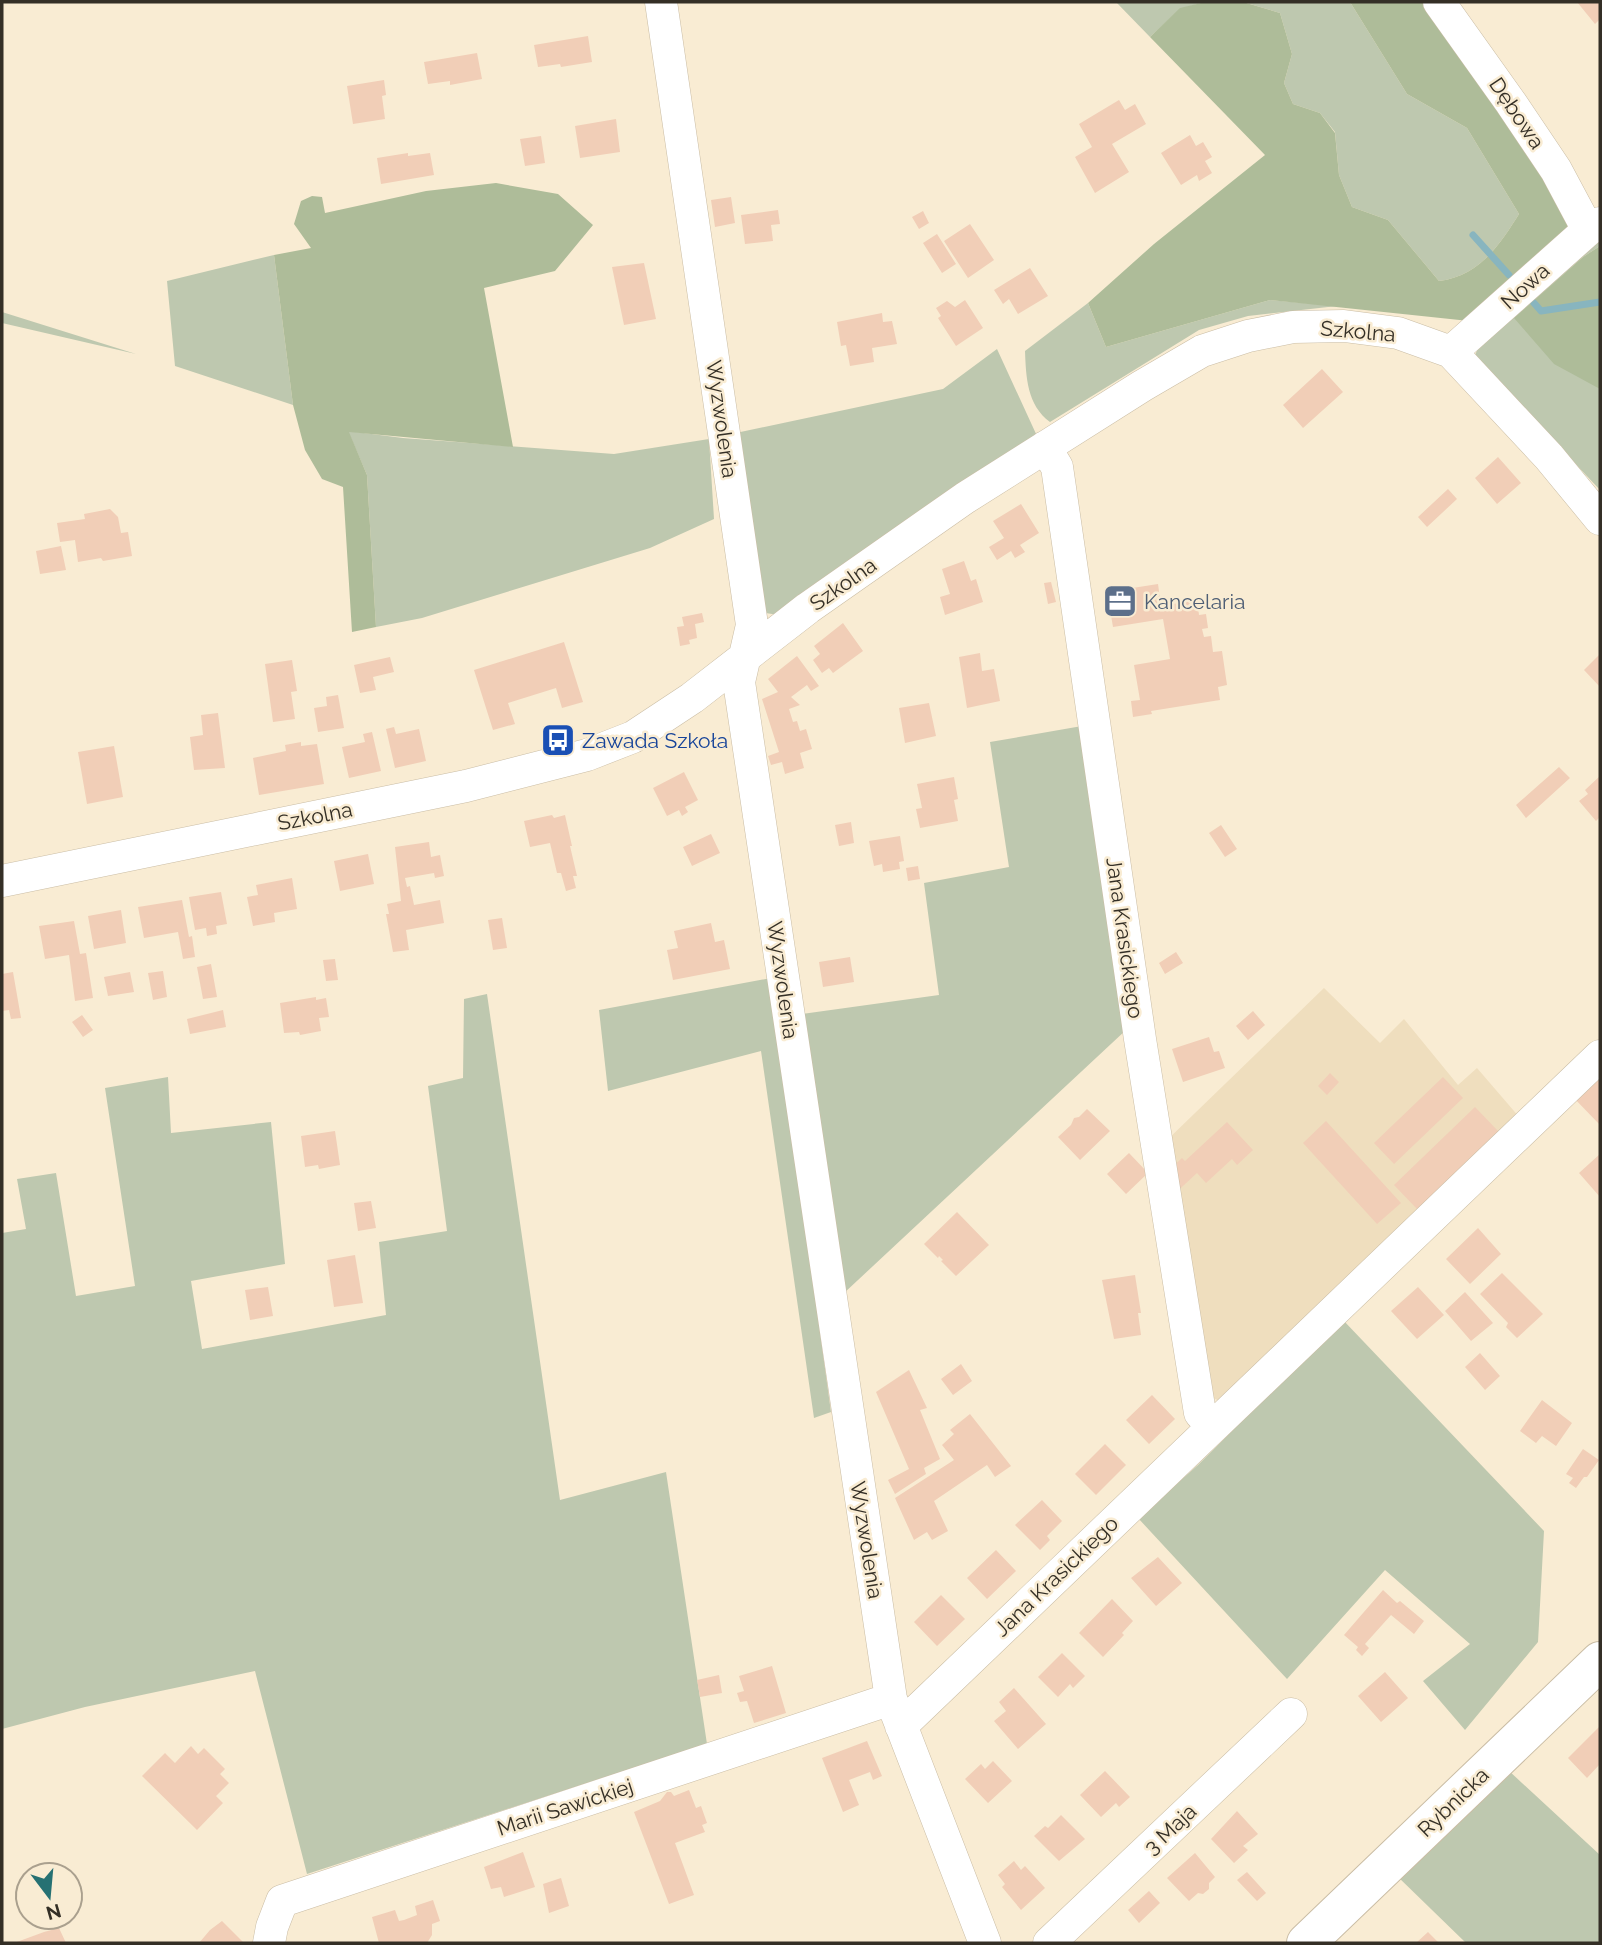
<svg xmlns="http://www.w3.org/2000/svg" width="1602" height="1945" font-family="Raleway,sans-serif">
  <rect width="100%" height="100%" fill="#f9ecd3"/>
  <path fill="#efdebe" d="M 1324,988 L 1380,1043 L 1404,1019 L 1458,1085 L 1477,1068 L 1520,1118 L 1227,1405 L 1202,1392 L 1163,1144 Z"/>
  <path fill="#bec8af" d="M 1116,2 L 1205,2 L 1180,9 L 1150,37 Z
    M 1243,2 L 1350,2 L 1407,94 L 1467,128 L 1519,214 C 1499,246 1479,276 1439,281 L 1388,220 L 1352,207 L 1339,175 L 1335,132 L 1320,113 L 1293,104 L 1284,83 L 1292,54 L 1280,13 Z
    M 1600,232 L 1600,246 L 1583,257 L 1515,318 L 1600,389 L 1600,490 L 1507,391 L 1473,360 L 1481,341 Z
    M 274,255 L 293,405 L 175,366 L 167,281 Z
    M 1270,300 L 1337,306 L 1248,316 L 1199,330 L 1050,422 C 1027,405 1026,377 1025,351 L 1088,303 L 1106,347 Z
    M 2,312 L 136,354 L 2,323 Z
    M 997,349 L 1037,436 L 779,615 L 759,612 L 731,434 L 943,389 Z
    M 348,431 L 403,438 L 614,454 L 709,439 L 714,519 L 650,548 L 422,618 L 376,627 L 367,475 Z
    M 1082,726 L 1126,1030 L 843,1294 L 802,1014 L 939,995 L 924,883 L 1009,867 L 990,742 Z
    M 771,978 L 831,1412 L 814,1418 L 761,1051 L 608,1091 L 599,1010 Z
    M 487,994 L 560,1500 L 666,1472 L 707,1744 L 307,1874 L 255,1671 L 85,1707 L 2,1729 L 2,1233 L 26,1229 L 17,1179 L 56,1173 L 76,1296 L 135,1286 L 105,1088 L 168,1077 L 171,1133 L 271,1122 L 285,1264 L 191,1281 L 202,1349 L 386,1315 L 379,1242 L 447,1231 L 428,1086 L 463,1078 L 464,999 Z
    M 1343,1320 L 1544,1531 L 1538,1642 L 1465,1730 L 1423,1681 L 1470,1644 L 1385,1570 L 1287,1679 L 1138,1518 L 1198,1465 Z
    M 1508,1770 L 1600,1855 L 1600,1943 L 1466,1943 L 1396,1875 Z"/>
  <path fill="#aebc99" d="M 1205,2 L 1243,2 L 1280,13 L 1292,54 L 1284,83 L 1293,104 L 1320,113 L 1335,133 L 1339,175 L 1352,207 L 1388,220 L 1439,281 C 1479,276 1499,246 1519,214 L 1467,128 L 1407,94 L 1350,2 L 1425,2 L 1556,185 L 1574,230 L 1469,321 L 1270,300 L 1106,347 L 1088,303 L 1154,244 L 1265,155 L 1150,37 L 1180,8 Z
    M 496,183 L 558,194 L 593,225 L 555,271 L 484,288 L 513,447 L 349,432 L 367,475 L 376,627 L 352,632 L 343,487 L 322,479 L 305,450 L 293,405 L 274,255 L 311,248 L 294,224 L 301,201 L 312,196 L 322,197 L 325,213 L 426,191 Z
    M 1600,246 L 1600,389 L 1554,364 L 1514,318 L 1583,257 Z"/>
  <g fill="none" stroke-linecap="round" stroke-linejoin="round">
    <path stroke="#88b5bf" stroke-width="7" d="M 1473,235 L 1509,275
      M 1534,303 L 1541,311 L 1600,302"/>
  </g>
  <path fill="#f1ceb7" d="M 1577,2 L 1600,2 L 1600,19 L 1595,24 Z
    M 588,36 L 592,62 L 561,67 L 560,64 L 538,67 L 534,45 Z
    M 477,53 L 482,79 L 450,85 L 450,81 L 428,84 L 424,62 Z
    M 384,80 L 386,95 L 382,96 L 385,119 L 353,124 L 347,86 Z
    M 1119,100 L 1125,110 L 1135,104 L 1146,124 L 1112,144 L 1129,172 L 1095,193 L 1075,157 L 1092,147 L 1079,124 Z
    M 616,119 L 620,152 L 580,158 L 575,126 Z
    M 1190,135 L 1196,146 L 1203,142 L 1212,157 L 1205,161 L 1212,173 L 1199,181 L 1197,175 L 1181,185 L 1161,153 Z
    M 541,136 L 545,163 L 525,166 L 520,139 Z
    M 408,153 L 408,156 L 430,153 L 434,175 L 381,184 L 377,158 Z
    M 731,197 L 735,223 L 715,227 L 711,200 Z
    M 778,210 L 780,224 L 771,225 L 773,241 L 745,244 L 741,215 Z
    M 923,211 L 929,223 L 919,229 L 912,217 Z
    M 970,224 L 994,260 L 968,278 L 944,241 Z
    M 937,234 L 956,264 L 942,273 L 923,243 Z
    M 644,263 L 656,319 L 624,325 L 612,267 Z
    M 1030,268 L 1048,296 L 1018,314 L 1009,299 L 1003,304 L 994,290 Z
    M 965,300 L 983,328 L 956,346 L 938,318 L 941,316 L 936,308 L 947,301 L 955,307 Z
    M 882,313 L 883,322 L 892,321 L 897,344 L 872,348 L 874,362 L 850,366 L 846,345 L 841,346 L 837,322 Z
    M 1322,369 L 1343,392 L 1303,428 L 1283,405 Z
    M 1498,457 L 1521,483 L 1497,504 L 1475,478 Z
    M 1448,489 L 1457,499 L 1427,527 L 1418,517 Z
    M 1021,504 L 1039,533 L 1020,545 L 1025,552 L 1015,558 L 1011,551 L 997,560 L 989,547 L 1004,538 L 993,521 Z
    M 110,509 L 118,517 L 121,533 L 128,532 L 132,556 L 103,561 L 101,558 L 78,562 L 75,540 L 60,542 L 57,523 L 85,519 L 84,514 Z
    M 61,546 L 66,570 L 40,574 L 36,551 Z
    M 964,561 L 971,581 L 976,579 L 983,602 L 945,615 L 940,597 L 950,594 L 942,569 Z
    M 1051,582 L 1056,602 L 1048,604 L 1044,583 Z
    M 1158,584 L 1161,606 L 1197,600 L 1199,615 L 1206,614 L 1208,628 L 1202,629 L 1204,637 L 1211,636 L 1213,652 L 1222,651 L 1227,685 L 1218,687 L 1220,700 L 1151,711 L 1152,714 L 1133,717 L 1131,701 L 1140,700 L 1134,665 L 1170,659 L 1163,619 L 1113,627 L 1107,592 Z
    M 702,613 L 704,622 L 695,624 L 697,638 L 689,640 L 690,644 L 680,646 L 677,627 L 684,626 L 682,617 Z
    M 843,623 L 863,651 L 833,673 L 829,668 L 822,673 L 813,660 L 820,654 L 814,646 Z
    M 564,642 L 583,702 L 562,708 L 556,688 L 508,703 L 515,724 L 493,730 L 474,670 Z
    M 980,653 L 982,671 L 994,669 L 1000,701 L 967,708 L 959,657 Z
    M 1600,654 L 1600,687 L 1584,670 Z
    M 797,656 L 819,686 L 811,691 L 807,685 L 791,697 L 800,705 L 789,709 L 793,722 L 797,721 L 800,731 L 806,729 L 812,749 L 800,753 L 804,768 L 785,774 L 782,762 L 771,765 L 768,756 L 779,752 L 762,699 L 778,692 L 768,679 Z
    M 390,657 L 394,672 L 373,677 L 376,690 L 360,693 L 354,665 Z
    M 292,660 L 297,691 L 291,692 L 295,719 L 273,722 L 265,664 Z
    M 338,695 L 344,728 L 318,732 L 314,708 L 327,706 L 326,697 Z
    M 929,703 L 936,736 L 905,743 L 899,708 Z
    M 218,713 L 225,768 L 194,770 L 190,737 L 203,735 L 201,715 Z
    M 394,727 L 396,734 L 419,729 L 426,761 L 395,768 L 386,729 Z
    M 372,732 L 381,771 L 349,778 L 342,747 L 365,742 L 363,734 Z
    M 301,742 L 301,746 L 317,744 L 324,784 L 259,795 L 253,758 L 286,751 L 285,745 Z
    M 114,746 L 123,797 L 87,804 L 78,752 Z
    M 1559,767 L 1570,778 L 1526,818 L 1516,805 Z
    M 684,772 L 698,800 L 685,807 L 688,812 L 682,816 L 679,810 L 667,816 L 653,788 Z
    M 1600,776 L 1600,817 L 1596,821 L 1579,801 L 1588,794 L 1585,790 Z
    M 954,777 L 958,799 L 954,800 L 958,821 L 920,828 L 916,809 L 922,808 L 917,784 Z
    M 552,815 L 554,818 L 565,815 L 572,846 L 570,846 L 577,876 L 573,876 L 576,888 L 566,891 L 561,873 L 557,873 L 550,843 L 530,847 L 524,821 Z
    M 851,822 L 854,843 L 839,846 L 835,825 Z
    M 1221,825 L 1237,849 L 1225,857 L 1209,833 Z
    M 711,834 L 720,853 L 692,866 L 683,847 Z
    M 900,836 L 904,861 L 899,862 L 900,869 L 883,872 L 882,864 L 874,866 L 869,841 Z
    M 429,842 L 431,857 L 440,855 L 444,876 L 435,878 L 434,873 L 405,878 L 407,887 L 410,886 L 414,905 L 440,900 L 444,923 L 406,930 L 409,950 L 393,952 L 386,914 L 389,914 L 387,904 L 401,901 L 395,847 Z
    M 368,854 L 374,884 L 340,891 L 334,861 Z
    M 918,866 L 920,879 L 908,881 L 906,868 Z
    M 292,878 L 297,909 L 274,913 L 275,922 L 253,926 L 247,897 L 258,895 L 256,885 Z
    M 221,892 L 227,924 L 216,926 L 217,934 L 207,936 L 206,928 L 195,930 L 189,897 Z
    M 182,900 L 189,937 L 192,936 L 195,957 L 183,959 L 178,932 L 144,938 L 138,907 Z
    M 121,910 L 126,943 L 94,949 L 88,916 Z
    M 502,918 L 507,948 L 493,950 L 488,920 Z
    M 74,921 L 80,954 L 86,953 L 93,998 L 75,1001 L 69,955 L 45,959 L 39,926 Z
    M 711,923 L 715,942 L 724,940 L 730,969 L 673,980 L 667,950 L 678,948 L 674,931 Z
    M 1176,952 L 1183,963 L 1165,974 L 1159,963 Z
    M 850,957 L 854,982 L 823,987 L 819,962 Z
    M 335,959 L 338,980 L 326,981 L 323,960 Z
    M 211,964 L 217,997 L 203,999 L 197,967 Z
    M 163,971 L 167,997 L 153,1000 L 148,973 Z
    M 13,972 L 21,1018 L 11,1019 L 9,1010 L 2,1011 L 2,974 Z
    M 130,972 L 134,992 L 108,996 L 104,977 Z
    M 316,997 L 316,1000 L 326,998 L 329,1017 L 319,1018 L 321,1031 L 300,1035 L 299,1032 L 284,1033 L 280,1003 Z
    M 223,1010 L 226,1027 L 190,1034 L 187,1019 Z
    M 1253,1011 L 1265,1025 L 1248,1040 L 1236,1026 Z
    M 82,1015 L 93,1030 L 83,1037 L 72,1022 Z
    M 1209,1037 L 1214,1052 L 1219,1051 L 1225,1068 L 1183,1082 L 1172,1049 Z
    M 1600,1067 L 1600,1125 L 1571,1095 Z
    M 1330,1073 L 1339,1082 L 1327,1095 L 1318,1086 Z
    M 1443,1077 L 1463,1098 L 1394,1164 L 1374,1143 Z
    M 1475,1107 L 1499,1132 L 1418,1210 L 1394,1185 Z
    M 1087,1109 L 1110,1131 L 1080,1160 L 1058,1137 L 1071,1125 L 1074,1118 L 1079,1117 Z
    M 1326,1121 L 1401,1203 L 1377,1224 L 1303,1143 Z
    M 1227,1122 L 1253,1150 L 1237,1165 L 1232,1159 L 1206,1183 L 1197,1173 L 1170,1198 L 1166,1173 L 1182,1158 L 1185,1161 Z
    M 335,1131 L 340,1165 L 319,1169 L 318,1165 L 305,1167 L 301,1136 Z
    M 1129,1153 L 1148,1173 L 1126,1194 L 1107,1174 Z
    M 1600,1154 L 1600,1197 L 1579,1173 Z
    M 371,1201 L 376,1228 L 358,1231 L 354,1203 Z
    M 957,1212 L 989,1245 L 956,1276 L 941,1261 L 943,1260 L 939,1256 L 938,1258 L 924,1244 Z
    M 1478,1228 L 1501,1254 L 1470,1284 L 1446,1259 Z
    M 355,1255 L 363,1303 L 334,1307 L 327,1260 Z
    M 1502,1273 L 1543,1314 L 1517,1338 L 1506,1327 L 1508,1323 L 1480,1294 Z
    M 1135,1275 L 1141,1313 L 1138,1313 L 1141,1335 L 1114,1339 L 1102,1280 Z
    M 268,1287 L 273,1316 L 250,1320 L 245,1290 Z
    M 1418,1287 L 1444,1315 L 1417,1339 L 1391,1311 Z
    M 1465,1292 L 1493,1323 L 1471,1341 L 1445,1311 Z
    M 1480,1353 L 1500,1376 L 1485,1390 L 1465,1367 Z
    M 961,1364 L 972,1381 L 953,1395 L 941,1379 Z
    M 909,1370 L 927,1408 L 920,1410 L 940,1459 L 924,1468 L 926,1474 L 895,1494 L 888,1480 L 909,1469 L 876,1392 Z
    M 1152,1395 L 1175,1419 L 1149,1444 L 1126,1420 Z
    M 1542,1400 L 1572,1423 L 1556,1446 L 1542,1436 L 1536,1443 L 1520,1431 Z
    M 970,1414 L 1011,1466 L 995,1477 L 987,1465 L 934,1501 L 948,1531 L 932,1540 L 927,1532 L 914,1540 L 895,1498 L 954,1460 L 942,1445 L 954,1434 L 950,1430 Z
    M 1105,1444 L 1126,1465 L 1096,1495 L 1075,1474 Z
    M 1583,1449 L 1599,1460 L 1587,1477 L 1584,1477 L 1576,1488 L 1569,1483 L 1573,1478 L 1566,1474 Z
    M 1042,1500 L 1062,1521 L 1047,1536 L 1050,1540 L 1040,1550 L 1015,1525 Z
    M 996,1550 L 1016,1571 L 987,1599 L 967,1578 Z
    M 1158,1557 L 1182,1583 L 1156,1606 L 1131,1578 Z
    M 1383,1590 L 1397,1603 L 1400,1601 L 1424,1621 L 1414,1634 L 1391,1615 L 1365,1644 L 1369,1648 L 1362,1656 L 1356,1650 L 1358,1647 L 1344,1635 Z
    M 941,1595 L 965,1619 L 937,1646 L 914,1622 Z
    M 1112,1599 L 1133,1621 L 1122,1633 L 1124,1635 L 1103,1657 L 1079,1633 Z
    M 1062,1653 L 1085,1676 L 1073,1688 L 1070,1684 L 1058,1697 L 1038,1677 Z
    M 772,1666 L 786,1713 L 754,1723 L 747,1701 L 740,1702 L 737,1693 L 744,1691 L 739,1676 Z
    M 1385,1672 L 1408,1698 L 1381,1722 L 1358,1696 Z
    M 719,1675 L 722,1693 L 700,1697 L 697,1680 Z
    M 1014,1688 L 1046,1724 L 1018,1749 L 994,1721 L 1006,1711 L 999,1702 Z
    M 1600,1726 L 1600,1764 L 1587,1778 L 1568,1758 Z
    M 867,1741 L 882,1776 L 873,1780 L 870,1772 L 849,1780 L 859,1805 L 843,1812 L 822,1758 Z
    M 191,1746 L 198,1754 L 204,1748 L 225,1769 L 220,1774 L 229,1783 L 216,1796 L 223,1803 L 197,1830 L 142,1776 L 165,1753 L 175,1763 Z
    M 993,1761 L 1012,1781 L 988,1803 L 965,1779 L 981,1764 L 985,1769 Z
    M 1105,1771 L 1130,1797 L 1119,1807 L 1116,1803 L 1101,1817 L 1080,1795 Z
    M 689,1790 L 696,1808 L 701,1806 L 707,1823 L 702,1825 L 705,1832 L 675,1843 L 694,1895 L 669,1904 L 634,1812 L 660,1801 L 667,1792 L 671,1792 L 674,1796 Z
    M 1237,1811 L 1258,1834 L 1243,1846 L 1248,1850 L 1234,1863 L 1211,1839 Z
    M 1061,1815 L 1085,1839 L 1059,1861 L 1034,1836 L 1045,1826 L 1048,1828 Z
    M 523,1852 L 535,1887 L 504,1897 L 501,1887 L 491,1889 L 484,1867 Z
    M 1195,1853 L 1215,1877 L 1209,1883 L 1209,1889 L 1203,1894 L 1198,1893 L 1189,1901 L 1167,1878 Z
    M 1014,1861 L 1021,1870 L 1025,1866 L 1045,1888 L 1021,1910 L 1002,1887 L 1005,1884 L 998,1875 Z
    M 1247,1872 L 1266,1893 L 1257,1901 L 1237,1880 Z
    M 561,1878 L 569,1906 L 549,1913 L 543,1884 Z
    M 1149,1891 L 1160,1903 L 1139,1923 L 1128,1910 Z
    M 433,1900 L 440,1921 L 432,1924 L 432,1935 L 427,1943 L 379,1943 L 372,1917 L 395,1910 L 399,1921 L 404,1920 L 417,1915 L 415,1906 Z
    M 222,1921 L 244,1943 L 199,1943 L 210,1930 Z
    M 59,1928 L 66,1943 L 14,1943 L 44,1932 Z
    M 1428,1932 L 1439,1943 L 1416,1943 Z"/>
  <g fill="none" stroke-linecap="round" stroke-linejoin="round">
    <g stroke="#cabda5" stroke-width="33">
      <path id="minor" d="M 661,2 L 752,625 L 739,682 L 891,1699 L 985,1943
        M 1439,2 L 1511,103 L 1556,170 L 1588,230
        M 1451,352 L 1588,230 L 1600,223
        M 1045,447 L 1057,467 L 1140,1039 L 1200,1413 L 1212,1426
        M 2,881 L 466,786 L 587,755 L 633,737 L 692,698 L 808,608 L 965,498 L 1142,386 L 1202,351 L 1248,336 L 1293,327 L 1344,326 L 1398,333 L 1451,352 L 1549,457 L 1600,519
        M 901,1726 L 1600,1056
        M 269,1943 L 272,1927 L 282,1901 L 891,1699
        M 1049,1943 L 1291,1714"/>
    </g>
    <g stroke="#cabda5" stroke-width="40">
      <path id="major" d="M 1306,1943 L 1600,1661"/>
    </g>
    <use href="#minor" stroke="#fff" stroke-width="32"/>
    <use href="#major" stroke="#fff" stroke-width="38"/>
  </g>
  <defs>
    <g id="office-square" transform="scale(1.75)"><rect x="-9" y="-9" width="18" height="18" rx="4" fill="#5c6f8a" stroke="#f9ecd3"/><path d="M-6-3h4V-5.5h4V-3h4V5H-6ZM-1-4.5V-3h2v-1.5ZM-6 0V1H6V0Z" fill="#fff"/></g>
    <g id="bus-square" transform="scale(1.75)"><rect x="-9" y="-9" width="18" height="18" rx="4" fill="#1a4fb4" stroke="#f9ecd3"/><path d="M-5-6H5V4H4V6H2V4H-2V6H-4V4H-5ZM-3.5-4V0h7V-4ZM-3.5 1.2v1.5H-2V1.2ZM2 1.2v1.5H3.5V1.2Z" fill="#fff"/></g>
  </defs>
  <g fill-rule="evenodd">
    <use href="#office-square" x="1120" y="601"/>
    <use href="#bus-square" x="558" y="740"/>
  </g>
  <g text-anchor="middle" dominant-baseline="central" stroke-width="5" stroke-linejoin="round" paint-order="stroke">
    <g font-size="21" fill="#342f26" stroke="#f9ecd3">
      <text transform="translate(1517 113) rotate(56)">Dębowa</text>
      <text transform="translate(1525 286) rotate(-42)">Nowa</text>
      <text transform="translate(1358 331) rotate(5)">Szkolna</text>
      <text transform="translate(722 419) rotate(82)">Wyzwolenia</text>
      <text transform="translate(843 584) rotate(-35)">Szkolna</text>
      <text transform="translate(315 816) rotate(-11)">Szkolna</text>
      <text transform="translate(1125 938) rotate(82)">Jana Krasickiego</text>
      <text transform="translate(783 980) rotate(82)">Wyzwolenia</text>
      <text transform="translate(867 1540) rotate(81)">Wyzwolenia</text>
      <text transform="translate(1056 1576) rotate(-44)">Jana Krasickiego</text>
      <text transform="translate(1453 1802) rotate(-44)">Rybnicka</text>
      <text transform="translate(565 1807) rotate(-18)">Marii Sawickiej</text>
      <text transform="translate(1170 1829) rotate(-43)">3 Maja</text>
    </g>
    <g font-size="21" fill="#4e5e75" stroke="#f9ecd3" text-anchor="start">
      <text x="1144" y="601">Kancelaria</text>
    </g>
    <g font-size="21" fill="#164399" stroke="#f9ecd3" text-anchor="start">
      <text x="582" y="740">Zawada Szkoła</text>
    </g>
  </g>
  <rect width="1602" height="1945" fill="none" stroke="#342f26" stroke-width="7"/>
  <g transform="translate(49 1896) rotate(164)"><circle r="33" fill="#f9ecd3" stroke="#aaa08e" stroke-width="2"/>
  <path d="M0-5L12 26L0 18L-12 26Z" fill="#267173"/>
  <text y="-10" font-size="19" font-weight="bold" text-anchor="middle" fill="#342f26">N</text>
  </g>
</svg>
